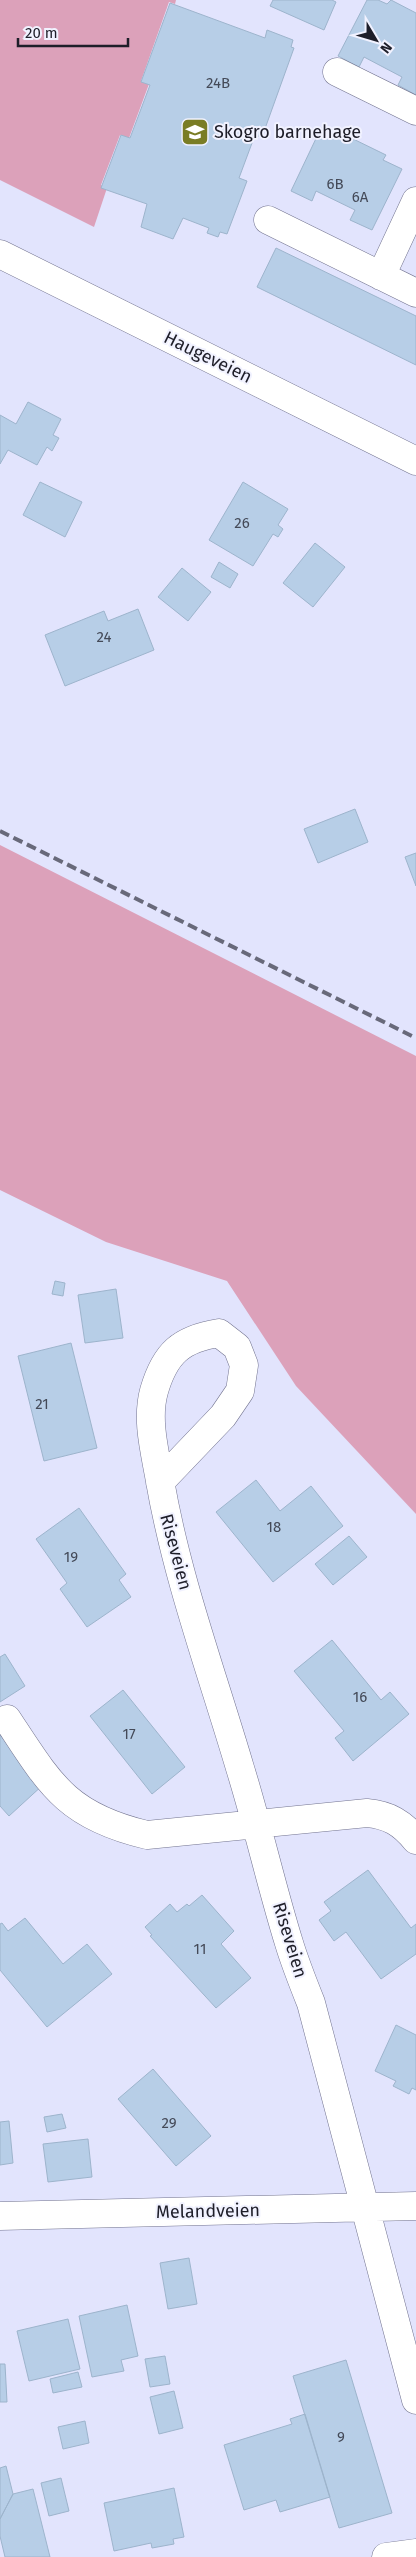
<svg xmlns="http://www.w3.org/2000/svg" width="416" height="2557" font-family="'Fira Sans',sans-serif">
  <rect width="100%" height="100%" fill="#e2e4fd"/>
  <path fill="#dca1ba" d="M 0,0 L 176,0 L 175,4 L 169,2 L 141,81 L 149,84 L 129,138 L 120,135 L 101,185 L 107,188 L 94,227 L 0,180 Z
    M 0,845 L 416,1056 L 416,1514 L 296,1386 L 227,1281 L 106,1242 L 0,1190 Z"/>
  <path fill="#b7cee7" stroke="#9db4cc" d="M 273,0 L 332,0 L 336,2 L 324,30 L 270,6 Z
    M 367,0 L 378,0 L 387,4 L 391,0 L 416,13 L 416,95 L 398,85 L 402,77 L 364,57 L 359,67 L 338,56 Z
    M 170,3 L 265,38 L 267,30 L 293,40 L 291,47 L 294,48 L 262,137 L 255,135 L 239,178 L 247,181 L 227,234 L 220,232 L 218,237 L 207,233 L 209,228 L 183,218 L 173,239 L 141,227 L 147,204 L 101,188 L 121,135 L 130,138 L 150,85 L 141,82 Z
    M 321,128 L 340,138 L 343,134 L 386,155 L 383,160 L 402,169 L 372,230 L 350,220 L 355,210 L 316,191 L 312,201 L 291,191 Z
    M 276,248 L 416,316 L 416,365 L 257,287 Z
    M 28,402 L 61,419 L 53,435 L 59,438 L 52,451 L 47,447 L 37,465 L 8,450 L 0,464 L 0,415 L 16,424 Z
    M 40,482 L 82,502 L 65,537 L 23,515 Z
    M 243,482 L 288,509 L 278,525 L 283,529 L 278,537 L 273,534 L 253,566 L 209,540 Z
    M 315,543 L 345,567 L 313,607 L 283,583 Z
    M 219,562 L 238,574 L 230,588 L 211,577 Z
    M 182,568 L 211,592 L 188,621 L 158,597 Z
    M 138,609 L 154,650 L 65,686 L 45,635 L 104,611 L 108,621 Z
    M 355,809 L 368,842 L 318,863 L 304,829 Z
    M 416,853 L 416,886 L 405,857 Z
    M 55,1281 L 65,1283 L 63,1296 L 52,1294 Z
    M 116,1289 L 123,1338 L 85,1343 L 78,1295 Z
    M 71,1343 L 97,1448 L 44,1461 L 18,1356 Z
    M 256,1480 L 280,1511 L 311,1486 L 343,1526 L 273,1582 L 216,1512 Z
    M 79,1508 L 126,1574 L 119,1580 L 131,1597 L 87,1627 L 60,1589 L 67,1583 L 36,1539 Z
    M 349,1536 L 367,1557 L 333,1585 L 315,1564 Z
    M 332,1640 L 381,1700 L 390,1692 L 409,1714 L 353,1761 L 335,1738 L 344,1731 L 294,1671 Z
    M 5,1654 L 25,1686 L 0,1702 L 0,1657 Z
    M 123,1690 L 185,1767 L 152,1794 L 90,1716 Z
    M 0,1735 L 44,1784 L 9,1816 L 0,1806 Z
    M 368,1870 L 411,1928 L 416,1924 L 416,1954 L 381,1979 L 346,1932 L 334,1941 L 319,1920 L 331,1911 L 324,1902 Z
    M 202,1895 L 234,1931 L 221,1944 L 251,1978 L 216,2008 L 150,1936 L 152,1935 L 145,1927 L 170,1904 L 177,1912 L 187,1904 L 189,1906 Z
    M 25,1918 L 63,1964 L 87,1944 L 112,1974 L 47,2027 L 0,1970 L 0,1924 L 2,1923 L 8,1931 Z
    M 396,2025 L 416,2035 L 416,2090 L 412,2088 L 409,2094 L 393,2086 L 396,2081 L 375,2071 Z
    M 153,2069 L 211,2136 L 176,2166 L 118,2099 Z
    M 62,2114 L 66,2128 L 47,2132 L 44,2117 Z
    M 9,2121 L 13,2163 L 0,2165 L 0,2122 Z
    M 88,2139 L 92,2177 L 48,2182 L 43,2144 Z
    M 189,2258 L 197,2304 L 168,2309 L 160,2263 Z
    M 127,2305 L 138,2356 L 121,2360 L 124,2371 L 92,2377 L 79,2316 Z
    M 68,2319 L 80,2369 L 29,2381 L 17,2331 Z
    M 165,2356 L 170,2384 L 150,2387 L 145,2359 Z
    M 346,2360 L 392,2513 L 339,2528 L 293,2376 Z
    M 0,2364 L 5,2364 L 7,2402 L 0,2402 Z
    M 78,2372 L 82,2387 L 53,2393 L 50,2379 Z
    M 174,2391 L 183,2428 L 159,2434 L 150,2397 Z
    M 305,2414 L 330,2497 L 280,2512 L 276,2500 L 244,2510 L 224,2445 L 292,2424 L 290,2419 Z
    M 85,2421 L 89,2443 L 63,2449 L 58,2427 Z
    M 6,2466 L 13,2494 L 0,2519 L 0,2468 Z
    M 61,2478 L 69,2511 L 49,2516 L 41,2483 Z
    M 174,2488 L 184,2537 L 173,2539 L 174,2544 L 152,2548 L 151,2543 L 114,2551 L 104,2503 Z
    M 33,2489 L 50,2557 L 5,2557 L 0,2536 L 0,2519 L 13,2494 Z"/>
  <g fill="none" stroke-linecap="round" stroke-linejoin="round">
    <g stroke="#72738f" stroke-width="29">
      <path id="minor" d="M 337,72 L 416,111
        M 268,220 L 416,293
        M 381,276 L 416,201
        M 160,1482 L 223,1416 L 240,1391 L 244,1365 L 237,1347 L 219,1333 C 181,1339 165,1353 154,1391 C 146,1420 155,1452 160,1481 C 177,1579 212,1673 240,1768 C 258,1826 271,1885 289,1943 C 295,1963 303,1983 311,2003 L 416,2400
        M 7,1719 C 50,1784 66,1816 147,1835 L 367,1813 C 389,1815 402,1823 416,1840
        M 0,2216 L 416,2206
        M 386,2557 L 416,2553"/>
    </g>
    <g stroke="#72738f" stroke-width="29">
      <path id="major" d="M 0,254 L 416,461"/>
    </g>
    <use href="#minor" stroke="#fff" stroke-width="28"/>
    <use href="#major" stroke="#fff" stroke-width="28"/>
    <path stroke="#68697a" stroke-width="4" stroke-dasharray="10 5" stroke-linecap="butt" d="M 0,831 L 416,1038"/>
  </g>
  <defs>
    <g id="school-square" transform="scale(1.4375)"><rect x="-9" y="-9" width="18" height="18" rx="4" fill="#7a7d25" stroke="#f1f2ff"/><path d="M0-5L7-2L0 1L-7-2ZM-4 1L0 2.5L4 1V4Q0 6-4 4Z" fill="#fff"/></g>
  </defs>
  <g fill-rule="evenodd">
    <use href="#school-square" x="195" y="132"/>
  </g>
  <g text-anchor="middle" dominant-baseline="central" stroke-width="4" stroke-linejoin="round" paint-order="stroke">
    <g font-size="15" fill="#444a58">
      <text x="218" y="83">24B</text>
      <text x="335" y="184">6B</text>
      <text x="360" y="197">6A</text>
      <text x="242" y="523">26</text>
      <text x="104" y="637">24</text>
      <text x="42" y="1404">21</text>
      <text x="274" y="1527">18</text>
      <text x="71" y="1557">19</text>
      <text x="360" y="1697">16</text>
      <text x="129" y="1734">17</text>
      <text x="200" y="1949">11</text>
      <text x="169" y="2123">29</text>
      <text x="341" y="2437">9</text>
    </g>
    <g font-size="18" fill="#1e1e29" stroke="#f1f2ff" text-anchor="start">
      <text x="214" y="132">Skogro barnehage</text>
    </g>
    <g font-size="18" fill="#1e1e29" stroke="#f1f2ff">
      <text transform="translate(208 357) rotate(26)">Haugeveien</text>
      <text transform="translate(176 1552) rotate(75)">Riseveien</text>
      <text transform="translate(290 1940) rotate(73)">Riseveien</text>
      <text transform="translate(208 2211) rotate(-1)">Melandveien</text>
    </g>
  </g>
  <g transform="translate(376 40) rotate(128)" stroke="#f1f2ff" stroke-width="4" paint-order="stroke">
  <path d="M0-4L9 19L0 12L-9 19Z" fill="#1e1e29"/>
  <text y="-8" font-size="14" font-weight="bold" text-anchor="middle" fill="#1e1e29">N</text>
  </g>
  <path d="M18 38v8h110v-8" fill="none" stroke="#1e1e29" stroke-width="2.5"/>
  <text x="25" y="38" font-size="15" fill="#1e1e29" stroke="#f1f2ff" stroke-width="4" paint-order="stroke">20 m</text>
</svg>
